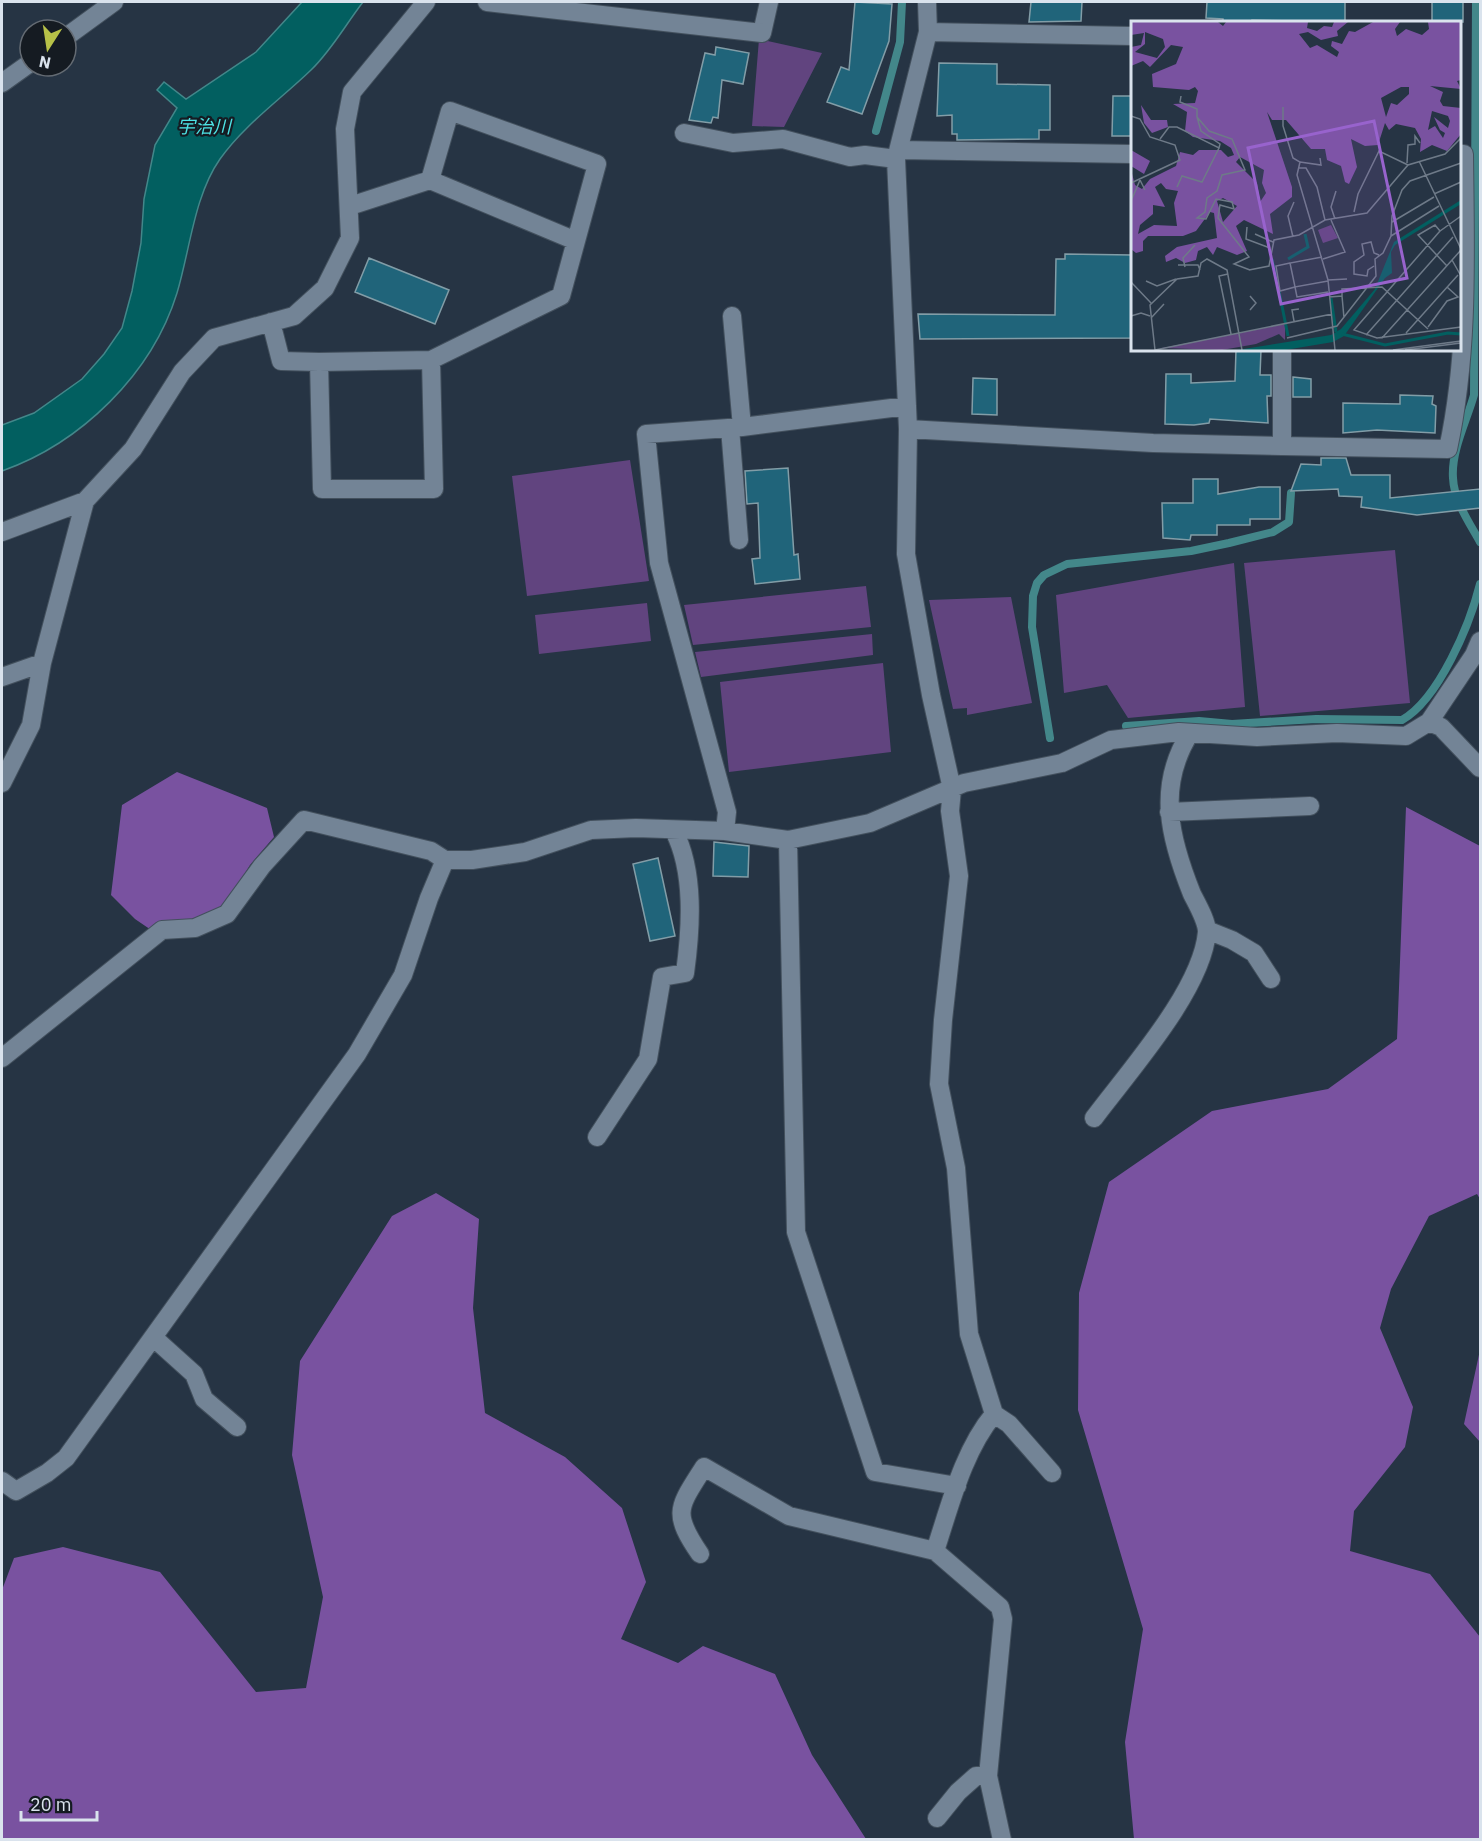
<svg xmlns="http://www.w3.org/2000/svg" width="1482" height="1841" font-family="'IBM Plex Sans','Noto Sans JP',sans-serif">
  <rect width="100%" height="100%" fill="#263444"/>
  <path fill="#61447f" d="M 759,39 L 822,53 L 784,127 L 752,126 Z
    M 630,460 L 649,581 L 527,596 L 512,476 Z
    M 1395,550 L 1410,703 L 1260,716 L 1244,563 Z
    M 1234,563 L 1245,707 L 1128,718 L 1107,685 L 1064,693 L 1056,595 Z
    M 866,586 L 871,627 L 693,645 L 684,605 Z
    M 1011,597 L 1032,703 L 967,715 L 967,708 L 953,709 L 929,600 Z
    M 647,603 L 651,641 L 539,654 L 535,615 Z
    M 872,634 L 873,655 L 701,677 L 695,652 Z
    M 883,663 L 891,752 L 729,772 L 720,682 Z"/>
  <path fill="#7952a0" d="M 177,772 L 267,808 L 274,837 L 250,865 L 219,916 L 157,934 L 135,919 L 111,895 L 122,805 Z
    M 1406,807 L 1480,846 L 1480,1199 L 1477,1194 L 1429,1216 L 1391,1289 L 1380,1328 L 1413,1407 L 1405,1447 L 1354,1511 L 1350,1551 L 1430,1574 L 1480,1637 L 1480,1839 L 1134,1839 L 1125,1742 L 1143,1629 L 1078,1410 L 1079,1293 L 1109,1182 L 1212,1111 L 1328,1089 L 1397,1039 Z
    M 436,1193 L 479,1219 L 473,1308 L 485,1413 L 565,1457 L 622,1508 L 646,1582 L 621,1639 L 678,1663 L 703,1646 L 775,1674 L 812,1755 L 866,1839 L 2,1839 L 2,1590 L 14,1558 L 63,1547 L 160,1572 L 256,1692 L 306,1688 L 323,1597 L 292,1455 L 300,1361 L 392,1216 Z
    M 1480,1350 L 1480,1442 L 1464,1424 Z"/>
  <path fill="#025f60" stroke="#43878a" stroke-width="1.5" d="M 302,2 L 363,2 C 346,24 331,51 311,70 C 281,99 244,125 220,159 C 194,196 190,250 177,293 C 152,374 81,443 2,471 L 2,425 L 34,413 L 82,379 L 104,354 L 122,328 L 132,291 L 141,243 L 144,199 L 155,145 L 177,108 L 157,90 L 164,82 L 186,99 L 256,52 Z"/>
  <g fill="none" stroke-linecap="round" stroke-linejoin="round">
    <path stroke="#43878a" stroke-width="8" d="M 1476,2 L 1474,395 C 1467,420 1451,451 1453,478 C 1454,501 1469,522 1480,542
      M 876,131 L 900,42 L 902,2
      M 1126,726 L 1199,721 L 1232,724 L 1316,719 L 1402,720 C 1439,699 1470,624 1480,584
      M 1050,738 L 1032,627 L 1033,596 L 1037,583 L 1044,575 L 1067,564 L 1191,551 L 1229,543 L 1273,532 L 1289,522 L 1291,493"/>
  </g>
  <path fill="#20647a" stroke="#829da7" stroke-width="1.5" d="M 855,2 L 892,4 L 889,41 L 862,114 L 827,102 L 841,67 L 849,70 Z
    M 1031,2 L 1082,2 L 1081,21 L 1029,22 Z
    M 1207,2 L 1345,2 L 1345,22 L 1252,20 L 1252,22 L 1223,22 L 1223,19 L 1206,18 Z
    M 1432,2 L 1463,2 L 1463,22 L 1432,22 Z
    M 716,47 L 749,53 L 743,84 L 722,80 L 718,118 L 713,117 L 711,123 L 689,120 L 705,53 L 715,55 Z
    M 939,63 L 997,64 L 997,84 L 1050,85 L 1050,130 L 1039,130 L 1039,139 L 957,140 L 957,134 L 952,134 L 952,115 L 937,116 Z
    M 1113,96 L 1132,96 L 1132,136 L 1112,136 Z
    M 1065,254 L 1132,255 L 1132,338 L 920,339 L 918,314 L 1055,315 L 1056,259 L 1065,259 Z
    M 369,258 L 449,290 L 435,324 L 355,292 Z
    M 1236,350 L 1261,350 L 1260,375 L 1271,375 L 1271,396 L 1267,396 L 1268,423 L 1210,419 L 1209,423 L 1194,425 L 1165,424 L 1166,374 L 1191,374 L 1191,383 L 1235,381 Z
    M 1293,377 L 1311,379 L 1311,397 L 1293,397 Z
    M 973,378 L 997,379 L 997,415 L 972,414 Z
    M 1400,395 L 1433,396 L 1432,404 L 1436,406 L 1435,433 L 1377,430 L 1343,433 L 1343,403 L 1400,404 Z
    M 1321,458 L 1346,458 L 1351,475 L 1390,475 L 1390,498 L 1480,489 L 1480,508 L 1417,515 L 1361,507 L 1362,497 L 1339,496 L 1338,489 L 1291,491 L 1301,464 L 1321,465 Z
    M 788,468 L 794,555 L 798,554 L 800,579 L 755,584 L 752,559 L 760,558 L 758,503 L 747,504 L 745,471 Z
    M 1193,479 L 1218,479 L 1218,494 L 1259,487 L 1280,487 L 1280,519 L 1250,519 L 1250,525 L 1217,525 L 1217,535 L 1191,535 L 1190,540 L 1163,538 L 1162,503 L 1193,503 Z
    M 714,842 L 749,846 L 748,877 L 713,876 Z
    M 658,858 L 675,936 L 650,941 L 633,864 Z"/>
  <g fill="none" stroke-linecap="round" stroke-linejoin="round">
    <g stroke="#43505d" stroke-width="20">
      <path id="minor" d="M 487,2 L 762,33 L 769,2
        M 927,2 L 928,32 L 896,159 L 908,429 L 906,554 L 931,695 L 952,789 L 950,811 L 959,876 L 943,1020 L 939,1084 L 956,1168 L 969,1334 L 994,1414 C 963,1451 950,1506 935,1551 L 1000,1607 L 1003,1619 L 988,1776 L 1002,1840
        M 928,32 L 1132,36
        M 66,37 L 114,2
        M 2,83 L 30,63
        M 684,133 L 733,143 L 783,139 L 850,157 L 865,155 L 896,159
        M 899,150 L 1132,154
        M 430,180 L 576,241
        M 732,316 L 742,427
        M 271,322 L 281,361 L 319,362 L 322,489 L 434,489 L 431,360 L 561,296 L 597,164 L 450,111 L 430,180 L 350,206
        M 319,362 L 431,360
        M 730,428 L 739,540
        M 908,429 L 1153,443 L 1282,446 L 1282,350
        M 1282,446 L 1448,449 C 1469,352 1465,252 1464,154 L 1460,154
        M 2,532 L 85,501
        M 2,677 L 42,663
        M 1429,722 L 1441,727 L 1480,768
        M 2,783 L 31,725 L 42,663 L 85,501 L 133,449 L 182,372 L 214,338 L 294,316 L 325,288 L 350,238 L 345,129 L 352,92 L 426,2
        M 1169,812 L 1310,806
        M 725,831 L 727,812 L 659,563 L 646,434 L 742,427 L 907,406
        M 788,840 L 796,1232 L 875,1472 L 957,1486
        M 1207,930 L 1232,940 L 1254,953 L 1271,979
        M 2,1058 L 162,930 L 195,928 L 227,914 L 262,866 L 304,820 L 431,851 L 445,860 L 472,860 L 525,852 L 591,830 L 636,828 L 725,831 L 788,840 L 870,823 L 964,783 L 1062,763 L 1111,740 L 1179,732 L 1257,737 L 1337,733 L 1406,736 L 1429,722 L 1474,655 L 1480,641
        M 1094,1118 C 1129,1071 1202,990 1207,932 C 1207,921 1197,904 1192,894 C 1170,839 1156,787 1190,733
        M 597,1137 L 648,1059 L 662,977 L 685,973 C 691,929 695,872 674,831
        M 154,1338 L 194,1374 L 204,1399 L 237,1427
        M 994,1414 L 1009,1424 L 1052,1473
        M 2,1481 L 16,1491 L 47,1473 L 66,1458 L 357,1054 L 403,975 L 429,898 L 445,860
        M 700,1554 C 671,1512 679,1507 704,1467 L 789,1516 L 935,1551
        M 937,1818 L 958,1792 L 976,1776 L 988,1776"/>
    </g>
    <use href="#minor" stroke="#738496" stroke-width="18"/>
  </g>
  <g text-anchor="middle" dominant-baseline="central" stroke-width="4.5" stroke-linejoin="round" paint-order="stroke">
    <g font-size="18" font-style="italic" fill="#4ee3e5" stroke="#151b22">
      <text x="204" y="126">宇治川</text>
    </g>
  </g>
  <g transform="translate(1131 21)">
    <rect width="330" height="330" fill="#263444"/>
    <path d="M 200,204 L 207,217 L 192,222 L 187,209 ZM 154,303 L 154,319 L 148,313 L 125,323 L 91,329 L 31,327 Z" fill="#61447f"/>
    <path d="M 0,1 L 87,1 L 92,5 L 95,1 L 177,1 L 176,7 L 186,10 L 193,5 L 201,6 L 203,1 L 217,1 L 206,10 L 207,15 L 190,19 L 177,11 L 168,13 L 179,27 L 186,24 L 206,36 L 208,31 L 200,25 L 201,20 L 211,23 L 218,10 L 224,11 L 242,1 L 269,1 L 264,8 L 266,15 L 275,8 L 291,14 L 298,8 L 297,1 L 330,1 L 330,59 L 326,60 L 330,68 L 299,65 L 312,71 L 309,80 L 312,85 L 330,87 L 330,113 L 316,130 L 301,124 L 289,131 L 290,118 L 284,107 L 265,103 L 258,109 L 254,102 L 247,124 L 234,125 L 220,118 L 226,146 L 218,163 L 214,161 L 210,145 L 196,139 L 194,128 L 180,128 L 155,99 L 141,99 L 136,91 L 161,166 L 161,176 L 139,193 L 142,213 L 113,199 L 105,205 L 116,230 L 106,234 L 86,226 L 82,234 L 76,226 L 67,230 L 65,239 L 54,242 L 45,237 L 35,241 L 34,235 L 46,226 L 86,217 L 83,192 L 79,191 L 65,210 L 52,215 L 17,215 L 12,220 L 12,230 L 5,232 L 0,228 L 0,149 L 4,164 L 11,168 L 19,158 L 45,145 L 49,131 L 62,134 L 68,129 L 90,129 L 97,136 L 103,134 L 100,127 L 89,120 L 62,116 L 54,110 L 56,91 L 42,83 L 64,82 L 67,70 L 64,66 L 58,69 L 22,66 L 21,53 L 45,43 L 52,26 L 40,24 L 19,46 L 12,40 L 0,45 L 0,26 L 10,24 L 13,12 L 0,14 ZM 14,11 L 32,18 L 34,26 L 26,37 L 4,31 L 14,23 ZM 270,66 L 278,66 L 278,73 L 266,84 L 260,82 L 255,96 L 250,77 ZM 301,90 L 317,95 L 319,100 L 317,107 L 303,96 L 309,109 L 314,112 L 312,117 L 304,105 L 297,109 ZM 109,136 L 133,149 L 131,162 L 135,172 L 129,181 L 126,162 L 105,141 ZM 30,162 L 35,168 L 47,170 L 43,182 L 46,205 L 23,204 L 7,213 L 9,204 L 22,193 L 22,184 L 34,186 L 24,166 ZM 92,177 L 106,185 L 92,201 L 86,180 ZM 10,84 L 20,99 L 36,99 L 37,106 L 21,112 L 13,102 ZM 0,129 L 19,140 L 13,153 L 0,145 Z" fill="#7952a0" fill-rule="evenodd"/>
    <path d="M 330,179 L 330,183 L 264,224 L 260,231 L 261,252 L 254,257 L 213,315 L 202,321 L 154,329 L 106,329 L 200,314 L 210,308 L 244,268 L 263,221 Z" fill="#025f60"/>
    <path fill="none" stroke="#025f60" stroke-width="3" d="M 141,238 L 146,262M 157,238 L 177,226 L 174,213M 148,270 L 157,315M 200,277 L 205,311M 211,313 L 254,324 L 317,312 L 330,313"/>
    <path fill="none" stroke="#6e7a88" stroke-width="1.5" d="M 50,75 L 49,81 L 66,88 L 66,96M 152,86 L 152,105 L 162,137 L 169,141 L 166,154 L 197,259 L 204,329M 0,95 L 9,98 L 19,116 L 44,124 L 49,139 L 0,162M 29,118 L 38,106 L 46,106 L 88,127 L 89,123 L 70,110 L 66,96 L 78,110 L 101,118 L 114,149 L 91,154 L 86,170 L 76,177 L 74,191 L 66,197 L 75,198 L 85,178 L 101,181 L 103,188 L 89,184 L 87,197 L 118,236 L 103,243 L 119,249M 288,140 L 330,228M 169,141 L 190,144 L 189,137M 276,142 L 277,124 L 284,123 L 284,115 L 289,122M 168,147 L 175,147 L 186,166 L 194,199M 46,166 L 51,155 L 71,161 L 88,127M 303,173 L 330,161M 0,180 L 9,159 L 14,169M 223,191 L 227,173 L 248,130 L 277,144M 204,198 L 200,186 L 205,170M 261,201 L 303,176M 116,206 L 115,218 L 139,227M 309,210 L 223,309 L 246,317 L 330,306M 124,213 L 142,221M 260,215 L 308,185M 162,216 L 157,195 L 163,181M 191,236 L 159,242 L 164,266 L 197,260M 192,238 L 214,231 L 200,199M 321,239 L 330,255M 159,242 L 145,245 L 149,270 L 164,266 L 166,276 L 197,271M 47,244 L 67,244 L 69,249M 243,245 L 237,249 L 236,255 L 223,253 L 223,241 L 233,234 L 231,223 L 240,221 L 243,232 L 248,234M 316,245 L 287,214 L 304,204 L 309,210 L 330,195M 54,246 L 52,237 L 64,224M 118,249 L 138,245 L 143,219 L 168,214 L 194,199 L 236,192 L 277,144 L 314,133 L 330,117M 97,253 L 88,255 L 100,313M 197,259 L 216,258M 15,260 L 26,265 L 45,258M 0,261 L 20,282M 119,275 L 125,282 L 119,289M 211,275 L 213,297M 198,276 L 211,275 L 211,268 L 251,266 L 297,308M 0,295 L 10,292 L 19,295M 20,297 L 33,283M 163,300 L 161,289 L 168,288M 297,306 L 316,280 L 327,276 L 316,266M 275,312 L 327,254M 235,314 L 322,216M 156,317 L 206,305 L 245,255 L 244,238 L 252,232 L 260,215 L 261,195 L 271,169 L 279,160 L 330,142M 251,317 L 330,229M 24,329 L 19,284 L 46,258 L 67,255 L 70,242 L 76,238 L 96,249 L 111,329M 24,329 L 201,293M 262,329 L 330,320M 274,329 L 330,322"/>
    <path fill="#9863cd" fill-opacity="0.15" stroke="#9863cd" stroke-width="3" d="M 243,100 L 276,257 L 150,283 L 117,127 Z"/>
    <rect width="330" height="330" fill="none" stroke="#dae3ed" stroke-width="3"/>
  </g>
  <rect width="1482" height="1841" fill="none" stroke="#dae3ed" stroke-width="6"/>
  <g transform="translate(48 48) rotate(192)"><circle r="28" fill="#151b22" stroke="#646b73" stroke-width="1.5"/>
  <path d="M0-4.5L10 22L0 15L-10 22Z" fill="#b7c148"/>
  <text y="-9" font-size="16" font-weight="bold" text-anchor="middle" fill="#dae3ed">N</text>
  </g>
  <path d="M21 1811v9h76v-9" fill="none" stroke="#dae3ed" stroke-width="3"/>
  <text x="30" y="1811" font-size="18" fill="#dae3ed" stroke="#151b22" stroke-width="4.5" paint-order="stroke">20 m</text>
</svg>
